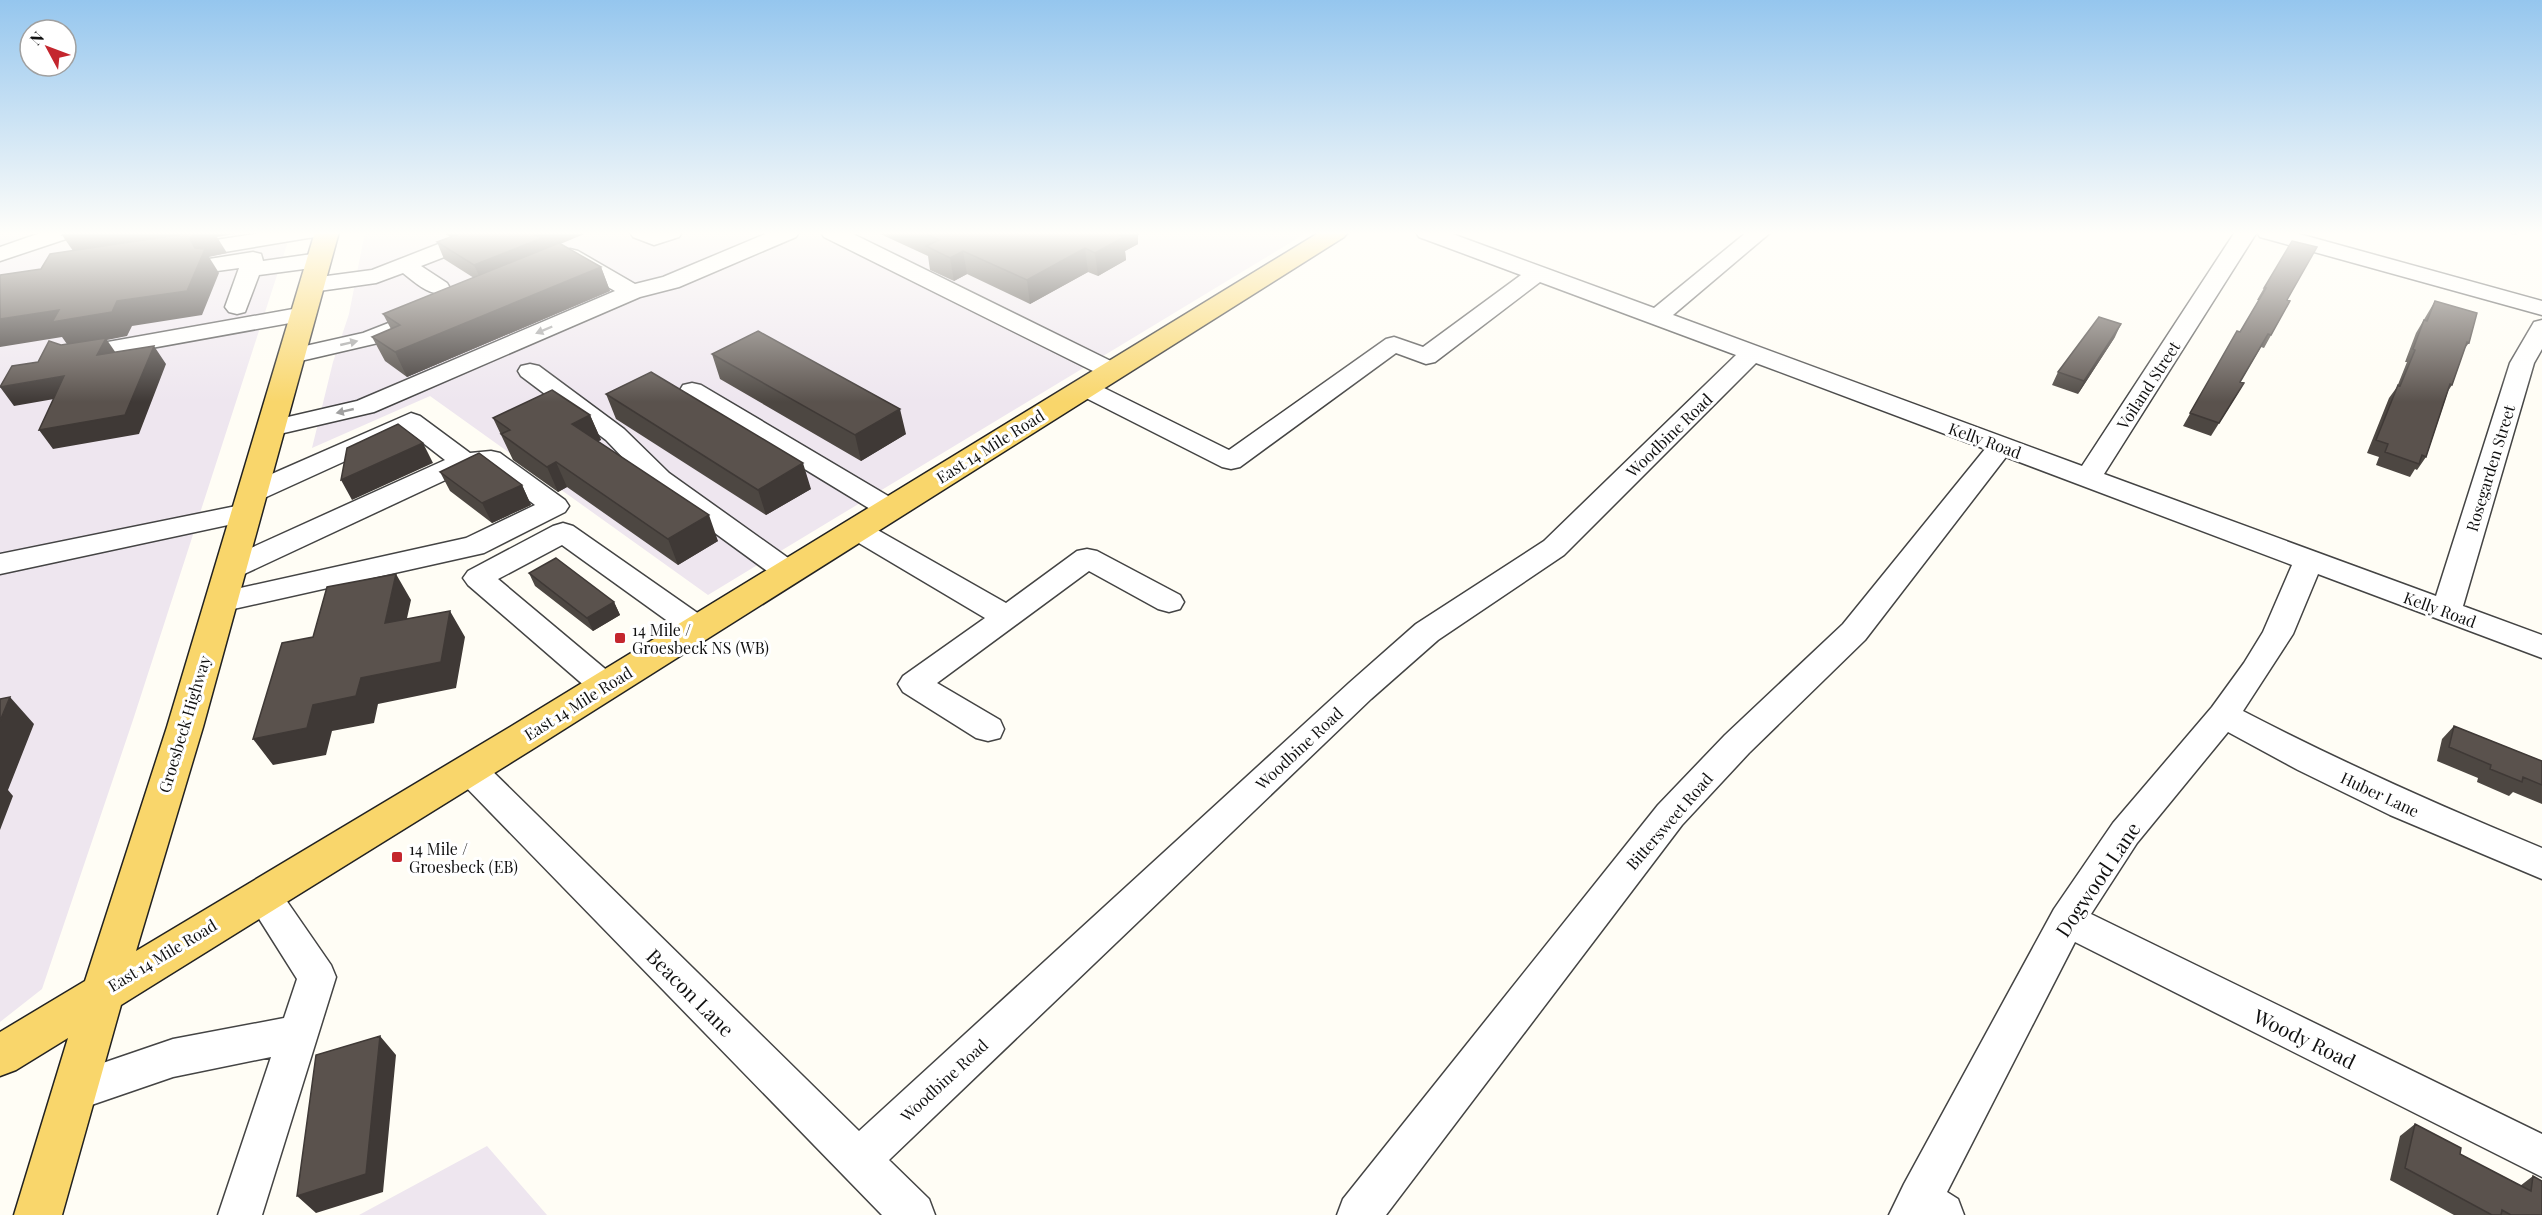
<svg xmlns="http://www.w3.org/2000/svg" width="2542" height="1215" font-family="'Playfair Display',serif">
  <rect width="100%" height="100%" fill="#fffdf5"/>
  <path fill="#eee6ef" d="M 0,232 L 291,232 L 133,720 L 42,989 L 0,1022 Z
    M 365,232 L 1308,232 L 708,595 L 430,396 L 312,448 L 333,362 L 349,314 Z
    M 487,1146 L 547,1215 L 359,1215 Z"/>
  <g fill="none" stroke-linecap="round" stroke-linejoin="round">
    <g stroke="#444" stroke-width="3">
      <path id="minor" d="M 43,232 L 75,232 L 72,237 L 0,261 L 0,247 Z
        M 267,232 L 319,232 L 316,237 L 308,238 L 183,259 L 175,257 L 172,252 L 175,247 L 183,245 Z
        M 469,232 L 499,232 L 496,237 L 421,266 L 447,283 L 450,288 L 447,293 C 430,297 416,283 403,273 L 376,283 L 312,292 L 304,290 L 301,285 L 304,280 L 312,278 L 372,270 Z
        M 630,232 L 682,232 L 679,237 L 654,245 L 633,237 Z
        M 770,232 L 799,232 L 796,237 L 679,287 L 640,297 L 374,412 L 271,436 L 262,433 L 258,428 L 262,423 L 357,401 L 615,291 L 562,261 L 559,256 L 562,251 L 570,249 L 578,251 L 635,284 L 663,277 Z
        M 821,232 L 849,232 L 1121,366 L 1124,371 L 1121,376 L 1112,378 L 1103,376 L 824,237 Z
        M 1416,232 L 1447,232 L 1654,308 L 1747,232 L 1771,232 L 1673,315 L 2082,466 L 2235,232 L 2257,232 L 2104,474 L 2436,596 L 2510,363 L 2534,322 L 2542,320 L 2542,349 L 2534,363 L 2463,606 L 2542,635 L 2542,658 L 2318,574 L 2293,634 L 2243,711 C 2341,762 2440,806 2542,848 L 2542,879 L 2390,815 L 2298,770 L 2228,732 L 2137,843 L 2091,914 L 2542,1134 L 2542,1177 L 2075,942 L 1947,1192 L 1958,1199 L 1964,1215 L 1889,1215 L 1904,1184 L 2054,909 L 2113,823 L 2212,707 L 2244,663 L 2263,632 L 2292,565 L 2006,457 L 1865,640 L 1749,753 L 1682,825 L 1386,1215 L 1337,1215 L 1343,1199 L 1658,805 L 1725,735 L 1843,624 L 1985,449 L 1756,363 L 1564,555 L 1438,640 L 1371,699 L 889,1160 L 929,1199 L 935,1215 L 882,1215 L 457,778 L 452,769 L 457,760 L 469,756 L 481,760 L 859,1131 L 1349,683 L 1416,624 L 1544,541 L 1736,355 L 1540,282 L 1435,362 L 1426,364 L 1396,353 L 1240,467 L 1231,469 L 1222,467 L 1076,393 L 1073,388 L 1076,383 L 1085,381 L 1094,383 L 1229,450 L 1386,339 L 1394,337 L 1423,347 L 1521,275 L 1419,237 Z
        M 2257,232 L 2292,232 L 2542,301 L 2542,315 L 2260,237 Z
        M 253,252 L 261,254 L 263,261 L 319,253 L 327,255 L 330,260 L 327,265 L 319,267 L 259,275 L 245,312 L 237,314 L 229,312 L 225,307 L 239,268 L 217,271 L 209,269 L 206,264 L 209,259 Z
        M 304,307 L 312,309 L 316,314 L 312,319 L 74,362 L 65,360 L 62,355 L 65,350 L 74,348 Z
        M 409,315 L 417,317 L 421,322 L 417,327 L 378,343 L 292,363 L 283,361 L 280,356 L 283,351 L 363,333 Z
        M 530,364 L 539,366 L 624,429 L 669,473 L 798,565 L 803,572 L 798,579 L 788,582 L 778,579 L 649,485 L 606,440 L 521,376 L 518,371 L 521,366 Z
        M 692,383 L 701,385 L 900,503 L 904,509 L 900,515 L 890,518 L 880,515 L 683,395 L 680,390 L 683,385 Z
        M 411,413 L 420,416 L 470,453 L 491,451 L 500,453 L 565,500 L 569,506 L 565,512 L 484,553 L 220,612 L 209,609 L 205,602 L 209,595 L 466,538 L 535,505 L 485,467 L 469,469 L 240,576 L 230,579 L 220,576 L 215,569 L 220,562 L 445,460 L 409,432 L 262,499 L 252,501 L 242,499 L 238,493 L 242,487 Z
        M 246,504 L 256,507 L 260,513 L 256,519 L 0,574 L 0,554 Z
        M 857,521 L 867,524 L 1006,603 L 1077,551 L 1087,549 L 1097,551 L 1180,595 L 1184,602 L 1180,609 L 1169,612 L 1158,609 L 1089,571 L 937,683 L 1000,720 L 1004,729 L 1000,738 L 988,741 L 976,738 L 903,692 L 898,684 L 903,676 L 985,618 L 847,536 L 843,530 L 847,524 Z
        M 563,523 L 573,526 L 709,621 L 713,628 L 709,635 L 698,639 L 687,635 L 562,545 L 498,579 L 616,678 L 621,686 L 616,694 L 605,698 L 594,694 L 468,585 L 463,578 L 468,571 L 553,526 Z
        M 262,880 L 275,884 L 331,965 L 336,977 L 262,1215 L 218,1215 L 271,1057 L 173,1077 L 74,1111 L 59,1106 L 53,1092 L 59,1078 L 173,1039 L 284,1018 L 297,979 L 244,895 L 249,884 Z"/>
    </g>
    <g stroke="#222" stroke-width="3">
      <path id="major" d="M 315,232 L 339,232 L 203,727 L 136,951 L 510,727 L 1320,232 L 1348,232 L 1344,237 L 536,747 L 121,1005 L 62,1215 L 14,1215 L 68,1038 L 16,1070 L 0,1076 L 0,1032 L 85,981 L 167,727 Z"/>
    </g>
    <use href="#minor" fill="#fff" fill-rule="evenodd"/>
    <use href="#major" fill="#f9d66b" fill-rule="evenodd"/>
  </g>
  <path fill="#4d4742" d="M 442,232 L 463,232 L 450,237 Z
    M 876,232 L 1143,232 L 1138,235 L 1138,244 L 1125,251 L 1126,260 L 1098,276 L 1088,272 L 1030,304 L 967,274 L 954,281 L 930,270 L 928,256 Z
    M 2504,232 L 2518,232 L 2516,235 Z
    M 437,242 L 561,244 L 601,267 L 610,291 L 407,377 L 385,361 L 372,337 L 391,329 L 383,314 L 474,278 L 444,259 Z
    M 2264,288 L 2290,301 L 2264,348 L 2261,347 L 2240,382 L 2244,383 L 2236,396 L 2211,436 L 2183,426 L 2237,331 L 2240,332 L 2259,300 L 2257,300 Z
    M 2435,301 L 2469,343 L 2465,348 L 2452,385 L 2448,391 L 2426,457 L 2417,470 L 2415,469 L 2410,477 L 2376,465 L 2379,457 L 2367,453 L 2389,398 L 2397,387 L 2407,362 L 2405,362 L 2416,333 Z
    M 2115,337 L 2078,394 L 2052,385 L 2058,372 Z
    M 712,354 L 906,434 L 861,461 L 720,379 Z
    M 606,394 L 811,489 L 766,515 L 616,419 Z
    M 590,415 L 601,440 L 598,441 L 718,541 L 678,565 L 567,487 L 558,492 L 513,460 L 493,418 Z
    M 440,472 L 522,485 L 531,505 L 492,523 L 450,491 Z
    M 529,573 L 614,602 L 620,615 L 593,631 L 535,586 Z
    M 2454,726 L 2542,761 L 2542,804 L 2513,792 L 2509,796 L 2477,782 L 2478,778 L 2437,761 L 2442,739 Z
    M 2415,1124 L 2460,1154 L 2520,1186 L 2533,1176 L 2542,1215 L 2454,1215 L 2390,1180 L 2400,1136 Z"/>
  <path fill="#3f3936" d="M 79,232 L 235,232 L 234,234 L 217,237 L 227,253 L 209,257 L 219,273 L 202,315 L 132,326 L 127,336 L 107,340 L 118,356 L 110,374 L 69,347 L 62,337 L 0,347 L 0,319 L 117,301 L 78,258 L 62,235 Z
    M 448,232 L 463,232 L 450,237 Z
    M 542,232 L 589,232 L 546,250 L 482,282 L 474,265 Z
    M 1116,232 L 1143,232 L 1138,235 L 1138,244 L 1125,251 L 1126,260 L 1098,276 L 1095,253 Z
    M 1085,248 L 1088,272 L 1030,304 L 1027,280 Z
    M 963,251 L 967,274 L 954,281 L 950,258 Z
    M 601,267 L 610,291 L 407,377 L 395,352 Z
    M 2121,324 L 2115,337 L 2078,394 L 2084,381 Z
    M 154,346 L 166,364 L 139,434 L 53,449 L 39,430 Z
    M 64,376 L 77,395 L 14,406 L 0,387 Z
    M 900,409 L 906,434 L 861,461 L 855,435 Z
    M 590,415 L 601,440 L 582,449 L 572,424 Z
    M 423,443 L 433,463 L 352,500 L 341,480 Z
    M 556,462 L 567,487 L 558,492 L 547,467 Z
    M 803,463 L 811,489 L 766,515 L 758,490 Z
    M 522,485 L 531,505 L 492,523 L 482,503 Z
    M 709,515 L 718,541 L 678,565 L 668,539 Z
    M 396,574 L 411,600 L 400,650 L 385,623 Z
    M 614,602 L 620,615 L 593,631 L 587,618 Z
    M 450,611 L 465,637 L 456,688 L 378,704 L 374,723 L 332,731 L 326,755 L 273,765 L 253,739 L 361,678 Z
    M 10,697 L 34,724 L 8,790 L 13,796 L 0,830 L 0,721 Z
    M 380,1036 L 396,1055 L 383,1192 L 316,1213 L 297,1196 Z"/>
  <path fill="#5a524d" stroke="#3f3936" stroke-width="1.5" d="M 64,232 L 79,232 L 62,235 Z
    M 197,232 L 201,232 L 195,233 L 190,239 L 195,248 L 205,249 L 187,291 L 117,301 L 112,312 L 52,322 L 59,310 L 0,319 L 0,275 L 41,269 L 50,254 Z
    M 464,232 L 542,232 L 535,235 L 542,238 L 474,265 L 437,242 Z
    M 922,232 L 1116,232 L 1114,233 L 1124,237 L 1095,253 L 1085,248 L 1027,280 L 963,251 L 950,258 L 926,246 L 939,240 Z
    M 2292,241 L 2317,247 L 2287,300 L 2290,301 L 2271,335 L 2268,334 L 2240,382 L 2244,383 L 2219,423 L 2190,413 L 2237,331 L 2240,332 L 2266,288 L 2264,288 Z
    M 559,243 L 601,267 L 395,352 L 372,337 L 400,325 L 383,314 Z
    M 2435,301 L 2477,313 L 2469,343 L 2467,342 L 2452,385 L 2450,384 L 2426,457 L 2422,455 L 2419,464 L 2385,452 L 2388,444 L 2376,440 L 2398,385 L 2400,386 L 2415,350 L 2413,349 L 2424,320 L 2427,321 Z
    M 2099,317 L 2121,324 L 2084,381 L 2058,372 Z
    M 758,331 L 900,409 L 855,435 L 712,354 Z
    M 106,338 L 97,355 L 154,346 L 125,415 L 39,430 L 64,376 L 0,387 L 12,366 L 38,362 L 49,341 L 61,345 Z
    M 651,372 L 803,463 L 758,490 L 606,394 Z
    M 552,390 L 590,415 L 572,424 L 709,515 L 668,539 L 556,462 L 547,467 L 501,434 L 510,430 L 493,418 Z
    M 398,424 L 423,443 L 341,480 L 347,448 Z
    M 479,453 L 522,485 L 482,503 L 440,472 Z
    M 556,558 L 614,602 L 587,618 L 529,573 Z
    M 396,574 L 385,623 L 450,611 L 441,662 L 361,678 L 356,696 L 313,705 L 307,728 L 253,739 L 282,643 L 313,637 L 327,587 Z
    M 10,697 L 0,721 L 0,699 Z
    M 2454,726 L 2542,761 L 2542,785 L 2523,777 L 2522,782 L 2490,769 L 2491,765 L 2449,747 Z
    M 380,1036 L 366,1174 L 297,1196 L 316,1055 Z
    M 2415,1124 L 2461,1148 L 2460,1154 L 2531,1191 L 2533,1176 L 2542,1181 L 2542,1215 L 2511,1215 L 2502,1210 L 2501,1215 L 2492,1215 L 2405,1168 Z"/>
  <defs><path id="oneway-solid" d="M-6-.8H1V-3.2L6.5 0L1 3.2V.8H-6Z" transform="scale(1.5)"/></defs>
  <g fill="#a0a0a0">
    <use href="#oneway-solid" transform="translate(544 330) rotate(157)"/>
    <use href="#oneway-solid" transform="translate(349 343) rotate(-13)"/>
    <use href="#oneway-solid" transform="translate(345 411) rotate(167)"/>
  </g>
  <linearGradient id="sky" x2="0" y2="1"><stop stop-color="#95c6ee"/><stop offset="0.58" stop-color="#fffefa"/><stop offset="1" stop-color="#fffefa" stop-opacity="0"/></linearGradient>
  <rect width="2542" height="402" fill="url(#sky)"/>
  <g fill="#c4262e" stroke="#fff" stroke-width="2">
    <rect x="614" y="632" width="12" height="12" rx="3"/>
    <rect x="391" y="851" width="12" height="12" rx="3"/>
  </g>
  <g text-anchor="middle" dominant-baseline="central" stroke-width="6" stroke-linejoin="round" paint-order="stroke">
    <g font-size="16" fill="#111" stroke="#fff">
      <text transform="translate(2148 385) rotate(-57)">Voiland Street</text>
      <text transform="translate(1669 435) rotate(-44)">Woodbine Road</text>
      <text transform="translate(1985 440) rotate(20)">Kelly Road</text>
      <text transform="translate(990 446) rotate(-32)">East 14 Mile Road</text>
      <text transform="translate(2490 468) rotate(-73)">Rosegarden Street</text>
      <text transform="translate(2440 609) rotate(20)">Kelly Road</text>
      <text transform="translate(578 703) rotate(-32)">East 14 Mile Road</text>
      <text transform="translate(184 724) rotate(-73)">Groesbeck Highway</text>
      <text transform="translate(1299 748) rotate(-43)">Woodbine Road</text>
      <text transform="translate(2380 794) rotate(25)">Huber Lane</text>
      <text transform="translate(1669 821) rotate(-49)">Bittersweet Road</text>
      <text transform="translate(162 955) rotate(-31)">East 14 Mile Road</text>
      <text transform="translate(944 1080) rotate(-43)">Woodbine Road</text>
    </g>
    <g font-size="16" fill="#111" stroke="#fff" text-anchor="start">
      <text x="632" y="629">14 Mile /<tspan x="632" dy="18">Groesbeck NS (WB)</tspan></text>
      <text x="409" y="848">14 Mile /<tspan x="409" dy="18">Groesbeck (EB)</tspan></text>
    </g>
    <g font-size="20" fill="#111" stroke="#fff">
      <text transform="translate(2097 879) rotate(-56)">Dogwood Lane</text>
      <text transform="translate(691 992) rotate(45)">Beacon Lane</text>
      <text transform="translate(2305 1038) rotate(26)">Woody Road</text>
    </g>
  </g>
  <g transform="translate(48 48) rotate(311)"><circle r="28" fill="#ffffff" stroke="#a0a0a0" stroke-width="1.5"/>
  <path d="M0-4.5L10 22L0 15L-10 22Z" fill="#c4262e"/>
  <text y="-9" font-size="16" font-weight="bold" text-anchor="middle" fill="#111111">N</text>
  </g>
</svg>
